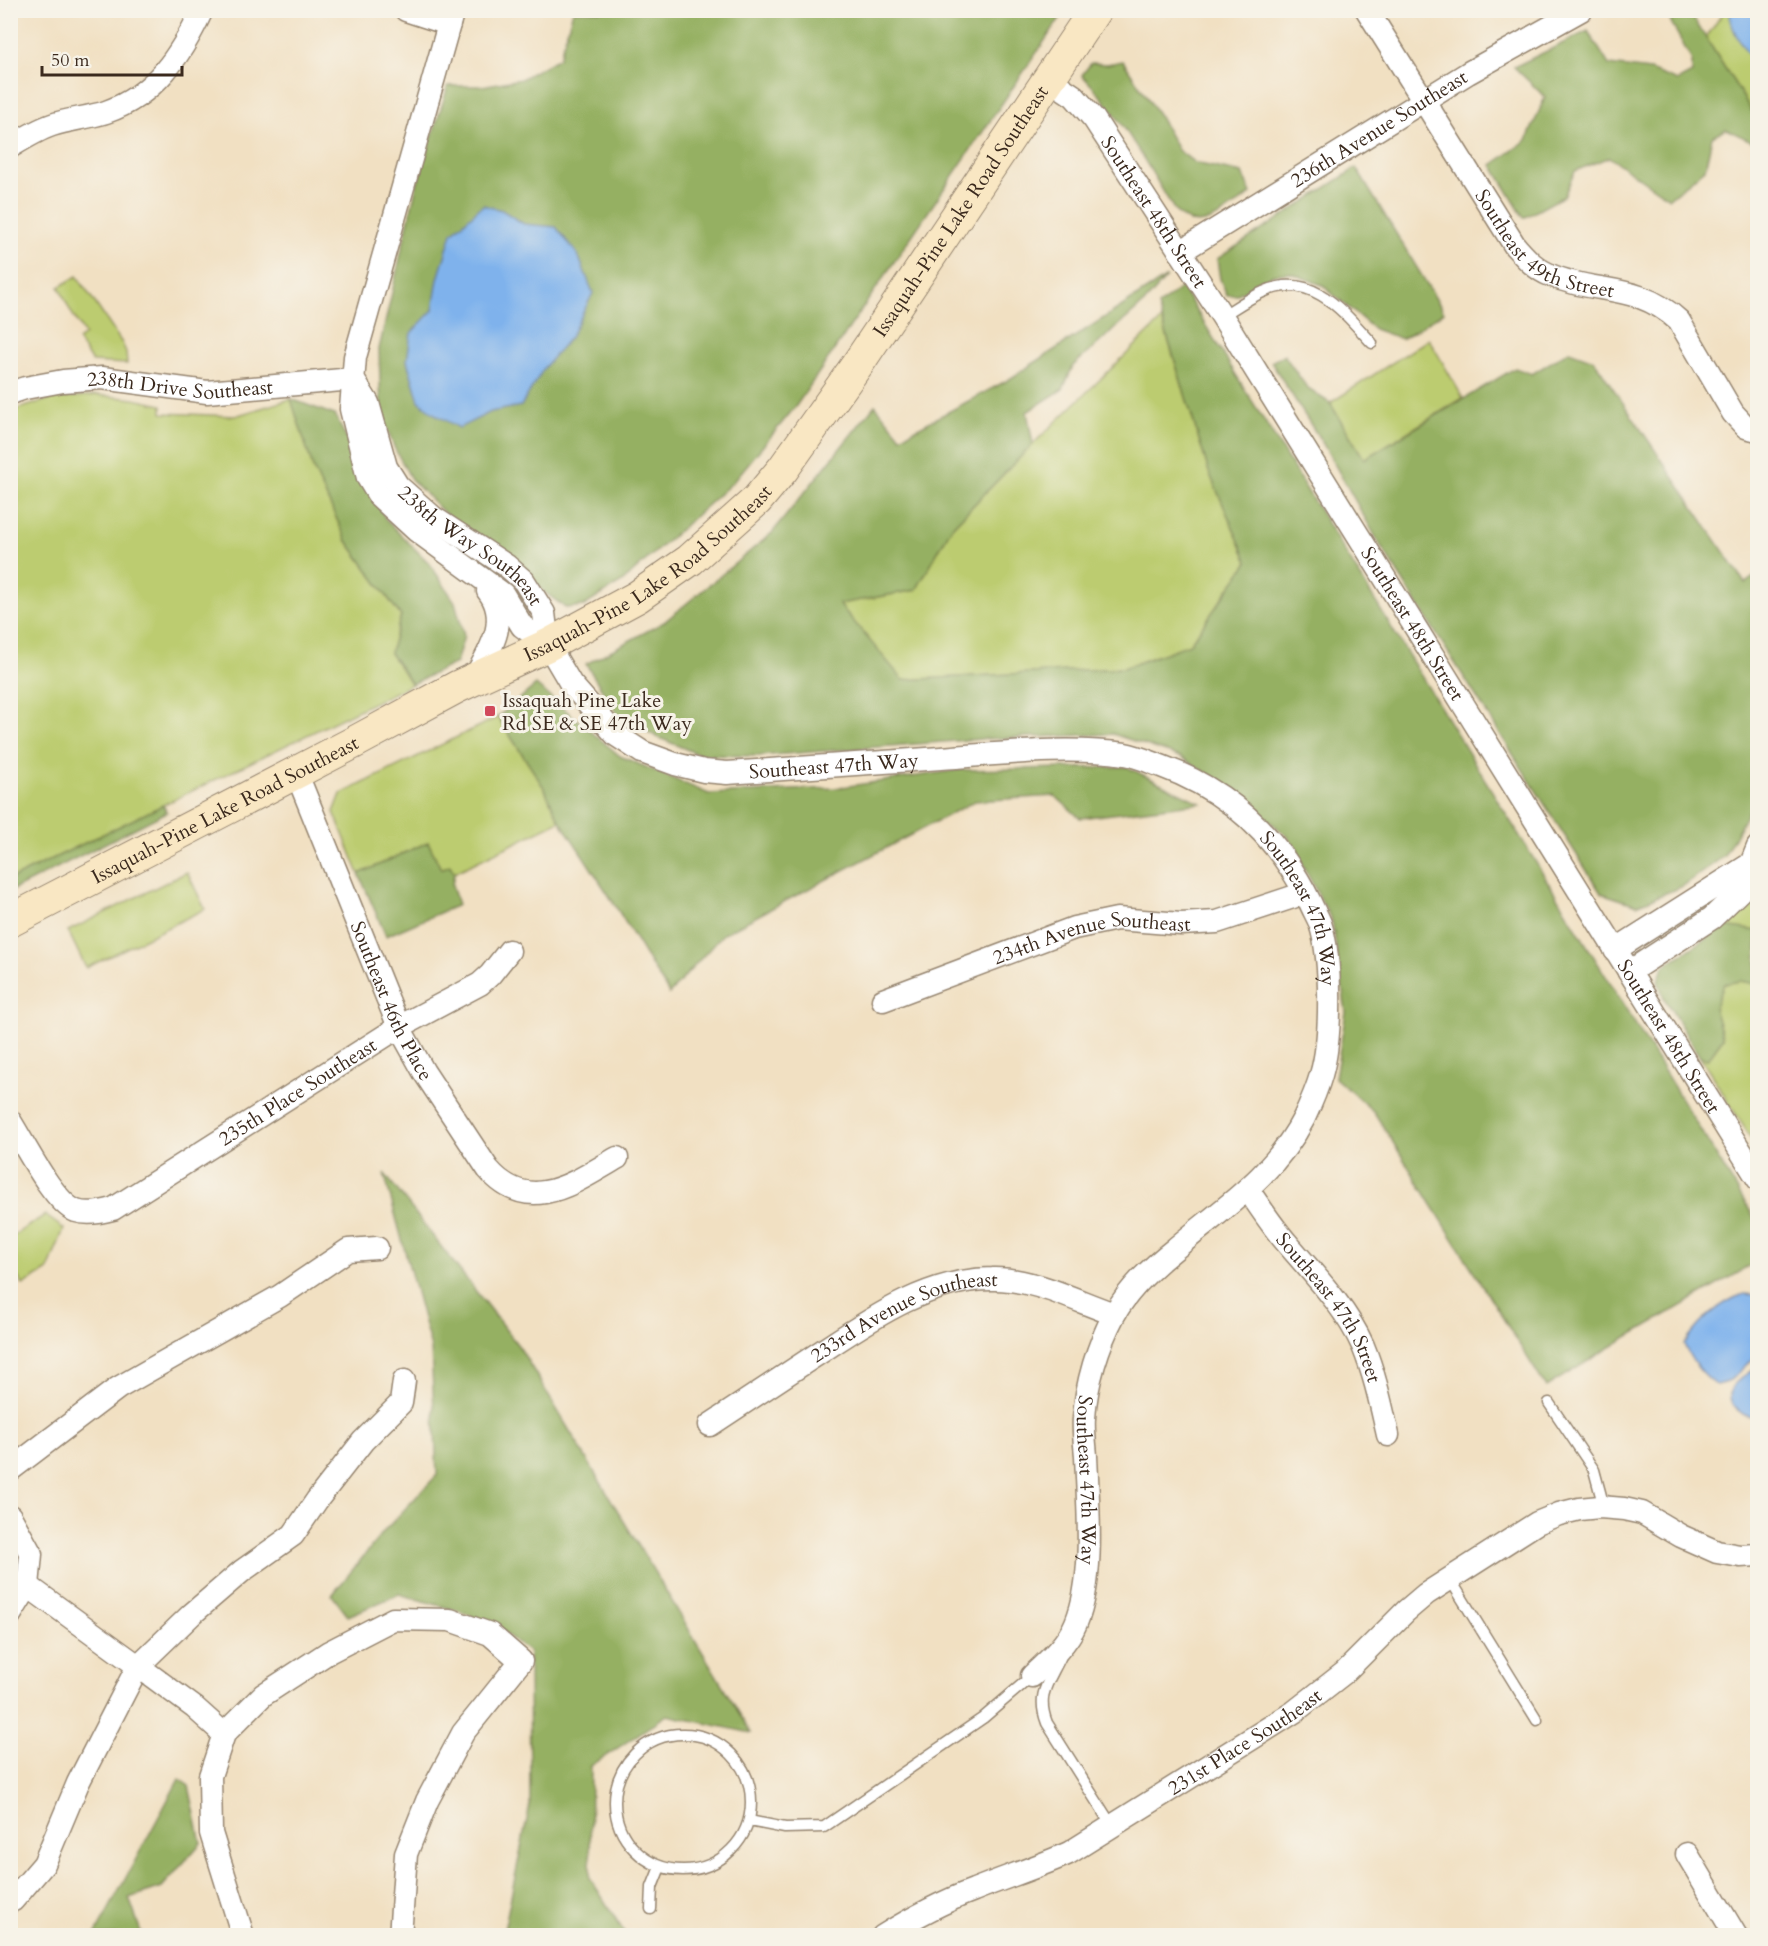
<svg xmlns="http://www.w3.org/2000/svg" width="1768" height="1946" font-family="Cardo,serif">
  <rect width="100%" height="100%" fill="#f7f3e8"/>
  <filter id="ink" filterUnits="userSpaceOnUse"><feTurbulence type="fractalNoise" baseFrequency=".0167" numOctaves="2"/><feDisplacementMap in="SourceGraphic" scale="12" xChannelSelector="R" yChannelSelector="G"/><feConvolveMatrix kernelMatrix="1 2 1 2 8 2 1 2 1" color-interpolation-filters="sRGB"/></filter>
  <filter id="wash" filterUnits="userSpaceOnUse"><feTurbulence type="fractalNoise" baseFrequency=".008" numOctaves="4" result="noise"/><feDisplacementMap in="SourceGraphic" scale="24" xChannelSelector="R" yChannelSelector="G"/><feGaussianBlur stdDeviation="1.35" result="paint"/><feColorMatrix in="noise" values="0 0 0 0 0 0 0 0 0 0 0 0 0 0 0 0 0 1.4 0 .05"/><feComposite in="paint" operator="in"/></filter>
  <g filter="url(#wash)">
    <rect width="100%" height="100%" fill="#f1e0c2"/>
    <path fill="#bccc6f" stroke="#7c7b46" stroke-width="1.5" d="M 1724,11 L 1757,11 L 1757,119 L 1706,38 Z
      M 77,276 L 122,343 L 126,352 L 127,364 L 92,362 L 78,340 L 85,335 L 71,312 L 59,287 Z
      M 1162,320 L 1209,472 L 1248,562 L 1190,644 L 1124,668 L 902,680 L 839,604 L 916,590 L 952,527 L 1033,444 Z
      M 1429,339 L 1463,398 L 1364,459 L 1330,403 Z
      M 98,395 L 134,399 L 162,405 L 162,413 L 235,416 L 291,399 L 313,468 L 347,541 L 401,616 L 390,653 L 412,684 L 11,879 L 11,411 L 51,399 Z
      M 498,717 L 543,786 L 560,821 L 454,873 L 450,865 L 441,869 L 428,842 L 359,874 L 334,812 L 341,794 Z
      M 187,872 L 205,909 L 86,968 L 68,931 Z
      M 1757,892 L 1757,932 L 1725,926 L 1735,918 Z
      M 1740,981 L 1757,984 L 1757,1148 L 1700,1057 L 1708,1059 L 1723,1038 L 1714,1008 L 1724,984 Z
      M 45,1215 L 64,1229 L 48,1270 L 23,1285 L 11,1267 L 11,1237 Z"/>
    <path fill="#95b062" stroke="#686d40" stroke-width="1.5" d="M 573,11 L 1065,11 L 796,406 L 733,482 L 622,582 L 584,606 L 566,608 L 462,531 L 411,479 L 395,449 L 381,413 L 379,349 L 417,184 L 448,86 L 482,86 L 521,79 L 559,58 Z
      M 1665,11 L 1689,11 L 1757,119 L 1757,140 L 1753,142 L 1726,129 L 1712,137 L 1705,169 L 1669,198 L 1609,157 L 1575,171 L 1564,196 L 1524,218 L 1492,165 L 1527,140 L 1545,97 L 1514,67 L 1588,31 L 1609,65 L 1650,70 L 1677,81 L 1692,73 L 1692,61 Z
      M 1123,61 L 1160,117 L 1178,150 L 1195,163 L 1242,173 L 1251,194 C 1226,210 1201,239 1175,211 C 1147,165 1120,114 1082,75 L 1091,63 L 1107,64 Z
      M 1356,168 L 1444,312 L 1402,339 L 1374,329 L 1322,285 L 1291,273 L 1274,274 L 1236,295 L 1227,295 L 1220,279 L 1217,259 Z
      M 1167,277 L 1144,303 L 1073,366 L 1063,389 L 1027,412 L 1033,444 L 952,527 L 916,590 L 839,604 L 903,680 L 1124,668 L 1190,644 L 1248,562 L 1209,472 L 1158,306 L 1182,287 L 1757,1222 L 1757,1262 L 1622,1340 L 1546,1387 L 1374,1112 L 1335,1078 L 1346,1012 L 1332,921 L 1288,837 L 1231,788 L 1181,757 L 1113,734 L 982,739 L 758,756 L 700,755 L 657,737 L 617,714 L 586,664 L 664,622 L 772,533 L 875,405 L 901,437 L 1008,380 Z
      M 1569,351 L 1594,360 L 1745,583 L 1757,575 L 1757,795 L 1724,856 L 1683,886 L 1637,905 L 1601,893 L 1382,548 L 1323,444 L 1271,362 L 1284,355 L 1308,389 L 1330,403 L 1364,459 L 1515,368 L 1532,374 Z
      M 291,399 L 335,415 L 386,520 L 430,564 L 455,602 L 464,636 L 456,663 L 412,684 L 390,653 L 401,616 L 347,541 L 313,468 Z
      M 536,685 L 620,756 L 709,794 L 835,788 L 959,770 L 1127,767 L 1201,803 L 1080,818 L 1055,796 L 975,801 L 723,934 L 669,994 L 610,897 L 560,821 L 543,786 L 498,717 Z
      M 163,805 L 167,812 L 11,891 L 11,879 Z
      M 428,842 L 441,869 L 450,865 L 454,873 L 452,885 L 458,905 L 386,936 L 359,874 Z
      M 1725,926 L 1757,931 L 1757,984 L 1740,981 L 1724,984 L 1714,1008 L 1723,1038 L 1708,1059 L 1700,1057 L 1664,998 L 1658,981 L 1664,966 Z
      M 384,1173 L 520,1348 L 751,1733 L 667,1715 L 591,1766 L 590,1878 L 626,1935 L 503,1935 L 530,1805 L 529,1652 L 497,1627 L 462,1612 L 399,1594 L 348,1616 L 332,1595 L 385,1530 L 437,1475 L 431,1348 Z
      M 179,1779 L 189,1786 L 201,1843 L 162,1887 L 129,1898 L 142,1935 L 95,1935 Z"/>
    <path fill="#7fb2ec" stroke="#5d6e85" stroke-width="1.5" d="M 1734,11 L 1757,11 L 1757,68 C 1747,51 1732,35 1730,15 Z
      M 483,205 L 502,210 L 524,224 L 556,227 L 578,255 L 593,293 L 571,336 L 544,368 L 521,406 L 491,412 L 459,428 L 433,413 L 419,401 L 407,361 L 411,333 L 433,310 L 438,279 L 452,233 Z
      M 1744,1294 L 1757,1295 L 1757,1355 L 1728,1382 L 1716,1385 C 1701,1374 1691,1361 1684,1344 C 1699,1322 1718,1303 1744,1294 Z
      M 1757,1367 L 1757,1418 C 1741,1417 1722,1402 1734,1385 C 1739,1378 1750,1372 1757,1367 Z"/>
  </g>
  <g filter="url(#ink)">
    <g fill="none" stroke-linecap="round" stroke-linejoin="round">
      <g stroke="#968570" stroke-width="13">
        <path id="lane" d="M 1222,316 C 1235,308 1249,298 1263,292 C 1311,270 1343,311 1372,343
          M 1549,1403 L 1594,1470 L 1604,1507
          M 1450,1579 L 1537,1720
          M 1060,1658 C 1048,1683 1036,1695 1047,1723 L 1112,1826
          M615 1802a68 68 0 1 1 136 0a68 68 0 1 1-136 0Z
          M 749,1821 L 785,1828 L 824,1827 L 983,1718 L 1032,1676
          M 651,1909 L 652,1887 L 660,1867"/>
      </g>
      <g stroke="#968570" stroke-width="25">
        <g id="street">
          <path d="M 406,10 L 449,24"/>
          <path id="s1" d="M 453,10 L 355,357 L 351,409 L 368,478 L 379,496 L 417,531 L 503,594 L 522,626 L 548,645 L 571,684 L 616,735 L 642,752 L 675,764 L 704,771 L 727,773 C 798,768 870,763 941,758 C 1002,754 1064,746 1125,754 C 1137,756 1150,762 1161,766 C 1230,791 1278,837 1310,902 C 1313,909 1317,916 1320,923 C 1332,959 1332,1038 1321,1075 C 1317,1089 1310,1105 1304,1118 C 1275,1175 1223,1208 1176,1248 C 1152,1267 1129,1288 1114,1315 C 1098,1345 1086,1384 1084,1418 C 1083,1430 1085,1443 1086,1456 C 1088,1506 1095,1577 1076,1623 C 1068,1643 1047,1662 1032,1676"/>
          <path id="s2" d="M 1367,10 L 1515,246 C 1525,257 1535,269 1550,275 C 1597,295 1637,282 1679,321 L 1733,413 L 1746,427 L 1758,430"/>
          <path id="s3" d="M 1050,80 L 1074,96 L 1094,119 L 1222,316 L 1758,1179"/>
          <path d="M 10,147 C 23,139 37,130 52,125 C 69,119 88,118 106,112 C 155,95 181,55 202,10"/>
          <path id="s4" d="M 1180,252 L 1468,73 L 1581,10"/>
          <path id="s5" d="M 353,379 L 368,403 L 386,467 L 398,486 L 434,518 L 507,566 L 524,581 L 544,613 L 548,645"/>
          <path id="s6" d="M 10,393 L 25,388 L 63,381 L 102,378 L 207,392 L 353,379"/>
          <path d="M 474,679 C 489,652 511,620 488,591"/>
          <path id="s7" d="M 296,772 L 399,1027 L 424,1072 L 488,1169 C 529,1217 575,1182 617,1158"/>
          <path d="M 1615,950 L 1749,865"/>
          <path d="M 1629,972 L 1712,918 L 1740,891 L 1758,847"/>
          <path id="s8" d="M 883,1000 L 1074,928 L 1117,919 L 1181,924 L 1217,922 L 1305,893"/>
          <path id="s9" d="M 10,1121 C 24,1143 53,1202 76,1211 C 88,1215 102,1212 113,1209 L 399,1027 L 480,984 L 490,975 L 509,951"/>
          <path id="s10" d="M 1248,1190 C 1260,1207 1272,1226 1286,1242 C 1314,1275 1345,1306 1363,1346 C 1375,1375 1381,1405 1388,1435"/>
          <path id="s11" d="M 710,1425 C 743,1403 777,1381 810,1359 C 864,1324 924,1279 992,1279 C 1033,1278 1076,1301 1114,1314"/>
          <path d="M 10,1470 L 118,1388 L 280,1296 L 348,1250 L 377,1248"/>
          <path d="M 10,1516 L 31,1554 L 28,1586 L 10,1615"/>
          <path d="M 224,1734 L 195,1708 L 138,1666 L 192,1614 L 242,1571 L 293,1535 L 317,1500 L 363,1441 L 401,1403 L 404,1381"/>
          <path d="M 1687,1854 L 1736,1936"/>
          <path d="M 10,1900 L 13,1900 L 44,1864 L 78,1783 L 138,1666 L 28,1586"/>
          <path d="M 243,1936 L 211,1833 L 210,1776 L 224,1734 L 263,1695 L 329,1652 L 393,1619 L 450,1620 L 490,1634 L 521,1661 L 463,1733 L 427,1801 L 406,1854 L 400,1936"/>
          <path id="s12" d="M 883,1936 C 912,1918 942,1902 974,1890 C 1006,1877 1038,1867 1069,1853 L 1294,1712 L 1344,1673 L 1406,1611 L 1426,1594 L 1537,1523 L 1559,1514 L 1579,1509 L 1600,1507 L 1624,1509 L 1642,1513 L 1681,1536 L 1717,1552 L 1740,1556 L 1758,1555"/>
        </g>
      </g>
      <g stroke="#968570" stroke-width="34">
        <g id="secondary">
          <path id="s13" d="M 10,921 L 353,743 L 457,687 L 548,645 L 637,597 L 690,560 L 757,500 L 783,469 L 857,365 L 1095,10"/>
        </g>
      </g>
      <use href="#lane" stroke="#fff" stroke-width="10"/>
      <use href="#street" stroke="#fff" stroke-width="22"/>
      <use href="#secondary" stroke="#f9e7c3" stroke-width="32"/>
    </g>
  </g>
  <rect fill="#d1495b" stroke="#f7f3e8" stroke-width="2" x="484" y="705" width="12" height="12" rx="3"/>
  <g text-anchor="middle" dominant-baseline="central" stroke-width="6" stroke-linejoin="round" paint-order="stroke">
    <g font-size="20" fill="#3b2a1e" stroke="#f7f3e8">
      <text stroke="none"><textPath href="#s4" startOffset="234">236th Avenue Southeast</textPath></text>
      <text stroke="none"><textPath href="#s3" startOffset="170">Southeast 48th Street</textPath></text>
      <text stroke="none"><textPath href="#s13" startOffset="1214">Issaquah-Pine Lake Road Southeast</textPath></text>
      <text stroke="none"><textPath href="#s2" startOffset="302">Southeast 49th Street</textPath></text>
      <text stroke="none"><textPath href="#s6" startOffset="172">238th Drive Southeast</textPath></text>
      <text stroke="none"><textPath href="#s5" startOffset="212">238th Way Southeast</textPath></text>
      <text stroke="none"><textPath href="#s13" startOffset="728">Issaquah-Pine Lake Road Southeast</textPath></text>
      <text stroke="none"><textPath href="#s3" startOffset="656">Southeast 48th Street</textPath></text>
      <text stroke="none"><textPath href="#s1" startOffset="1072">Southeast 47th Way</textPath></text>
      <text stroke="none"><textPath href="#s13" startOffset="242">Issaquah-Pine Lake Road Southeast</textPath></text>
      <text stroke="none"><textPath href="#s1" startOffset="1611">Southeast 47th Way</textPath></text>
      <text stroke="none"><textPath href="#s8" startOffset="220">234th Avenue Southeast</textPath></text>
      <text stroke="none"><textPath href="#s7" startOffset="248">Southeast 46th Place</textPath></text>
      <text stroke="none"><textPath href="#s3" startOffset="1142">Southeast 48th Street</textPath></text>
      <text stroke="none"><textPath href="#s9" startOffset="369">235th Place Southeast</textPath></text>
      <text stroke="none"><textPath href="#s10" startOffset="144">Southeast 47th Street</textPath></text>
      <text stroke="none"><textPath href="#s11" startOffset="225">233rd Avenue Southeast</textPath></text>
      <text stroke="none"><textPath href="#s1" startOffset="2278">Southeast 47th Way</textPath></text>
      <text stroke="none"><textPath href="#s12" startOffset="412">231st Place Southeast</textPath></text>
    </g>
    <g font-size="20" fill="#3b2a1e" stroke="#f7f3e8" text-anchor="start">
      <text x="502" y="700">Issaquah Pine Lake<tspan x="502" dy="23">Rd SE &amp; SE 47th Way</tspan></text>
    </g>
  </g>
  <rect width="1768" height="1946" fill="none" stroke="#f7f3e8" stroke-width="36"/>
  <path d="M42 66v9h140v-9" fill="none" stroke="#3b2a1e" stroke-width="3"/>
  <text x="51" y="66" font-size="18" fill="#3b2a1e" stroke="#f7f3e8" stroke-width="4.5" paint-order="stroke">50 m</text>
</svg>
